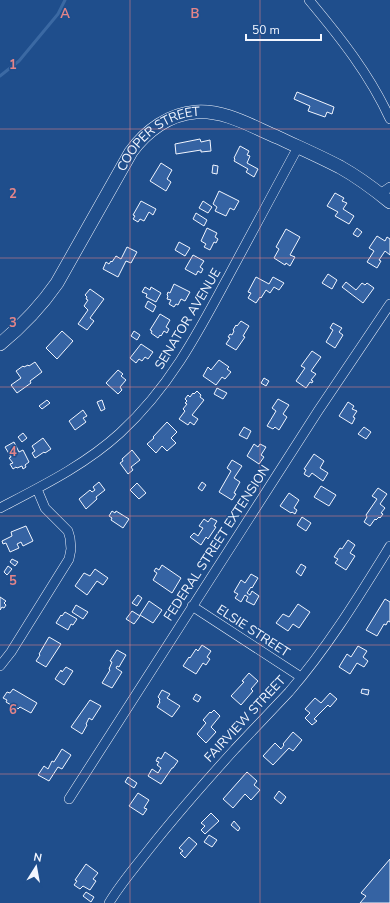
<svg xmlns="http://www.w3.org/2000/svg" width="390" height="903" font-family="'Nunito Sans',sans-serif">
  <rect width="100%" height="100%" fill="#1f4e8c"/>
  <g fill="none" stroke-linecap="round" stroke-linejoin="round">
    <path stroke="#3b69a3" stroke-width="3" d="M 0,76 L 19,61 L 58,14 L 65,0"/>
  </g>
  <path fill="#3563a3" stroke="#f2f6ff" d="M 297,92 L 334,107 L 332,114 L 327,112 L 325,117 L 308,111 L 310,106 L 294,99 Z
    M 200,139 L 201,142 L 210,140 L 211,151 L 201,152 L 201,150 L 176,154 L 175,144 Z
    M 240,146 L 249,151 L 247,155 L 250,156 L 247,163 L 258,169 L 254,177 L 246,172 L 248,169 L 234,161 L 235,159 L 234,158 Z
    M 161,163 L 172,170 L 167,179 L 171,182 L 166,191 L 150,181 Z
    M 213,165 L 218,166 L 217,174 L 212,173 Z
    M 219,191 L 239,201 L 234,210 L 230,208 L 226,216 L 215,211 L 217,207 L 213,204 Z
    M 335,193 L 344,198 L 342,201 L 347,203 L 343,209 L 354,216 L 349,224 L 335,216 L 338,212 L 327,206 Z
    M 141,201 L 156,209 L 153,215 L 149,212 L 144,221 L 140,219 L 138,222 L 133,219 L 135,216 L 133,215 Z
    M 203,201 L 212,207 L 208,213 L 199,208 Z
    M 196,213 L 207,220 L 204,226 L 193,219 Z
    M 207,228 L 217,233 L 215,237 L 218,239 L 216,243 L 214,242 L 210,250 L 204,247 L 206,244 L 201,241 Z
    M 357,228 L 362,232 L 358,237 L 353,234 Z
    M 286,229 L 300,237 L 290,255 L 295,257 L 290,266 L 286,263 L 285,265 L 274,258 L 279,249 L 276,247 Z
    M 377,236 L 385,241 L 387,237 L 390,239 L 390,255 L 385,251 L 379,260 L 381,261 L 377,268 L 367,262 L 374,251 L 369,248 Z
    M 179,242 L 190,248 L 185,256 L 175,250 Z
    M 127,247 L 137,252 L 131,263 L 126,261 L 118,277 L 103,269 L 106,262 L 109,264 L 111,261 L 112,262 L 116,256 L 121,259 Z
    M 193,255 L 204,261 L 200,267 L 203,269 L 201,273 L 198,271 L 196,275 L 185,269 Z
    M 328,274 L 337,280 L 332,289 L 322,283 Z
    M 256,277 L 269,284 L 273,277 L 284,283 L 279,290 L 274,287 L 270,293 L 266,290 L 261,298 L 260,297 L 256,303 L 248,298 L 251,293 L 248,292 Z
    M 346,282 L 356,290 L 362,283 L 365,285 L 367,283 L 374,288 L 363,303 L 342,287 Z
    M 174,284 L 190,292 L 185,301 L 181,299 L 178,305 L 176,304 L 174,307 L 169,304 L 171,300 L 167,299 L 168,296 L 167,295 L 168,292 L 170,293 Z
    M 145,287 L 150,290 L 151,287 L 161,293 L 156,302 L 146,297 L 147,294 L 142,292 Z
    M 90,289 L 104,299 L 90,318 L 94,321 L 87,330 L 78,324 L 88,310 L 84,306 L 88,300 L 86,299 L 87,297 L 85,295 Z
    M 148,301 L 156,306 L 153,312 L 145,307 Z
    M 160,314 L 170,320 L 166,327 L 169,329 L 167,333 L 164,331 L 161,336 L 160,335 L 158,338 L 151,333 L 152,331 L 150,330 Z
    M 241,321 L 249,326 L 243,336 L 245,337 L 236,350 L 226,344 L 230,338 L 228,337 L 230,334 L 232,335 L 234,331 L 233,330 L 236,325 L 237,326 Z
    M 333,323 L 342,328 L 339,332 L 343,335 L 335,348 L 326,342 L 333,330 L 330,328 Z
    M 62,331 L 73,341 L 57,359 L 46,348 Z
    M 134,331 L 140,335 L 137,340 L 131,336 Z
    M 141,344 L 153,352 L 148,359 L 145,357 L 142,361 L 139,359 L 136,363 L 130,358 Z
    M 312,351 L 321,357 L 311,371 L 316,374 L 311,380 L 313,381 L 312,383 L 310,382 L 306,388 L 296,381 L 305,368 L 301,366 Z
    M 219,360 L 229,367 L 227,369 L 231,372 L 225,379 L 222,377 L 216,385 L 203,376 L 208,367 L 211,370 Z
    M 35,362 L 42,372 L 30,381 L 31,383 L 17,393 L 11,385 L 21,378 L 16,371 L 23,366 L 24,367 L 28,365 L 29,366 Z
    M 118,370 L 123,374 L 121,376 L 126,380 L 120,387 L 122,390 L 118,394 L 106,383 Z
    M 264,378 L 269,381 L 266,386 L 261,383 Z
    M 217,388 L 227,393 L 223,399 L 214,394 Z
    M 197,391 L 201,395 L 200,397 L 204,400 L 192,415 L 198,419 L 194,425 L 190,422 L 188,425 L 179,419 L 185,411 L 183,409 L 187,404 L 185,403 L 187,401 L 185,399 L 188,395 L 190,397 L 193,393 L 194,394 Z
    M 278,399 L 289,405 L 283,414 L 287,417 L 279,430 L 275,427 L 273,429 L 267,426 L 276,411 L 272,408 Z
    M 47,400 L 50,403 L 42,409 L 39,406 Z
    M 102,400 L 105,409 L 101,411 L 97,402 Z
    M 348,402 L 354,406 L 352,409 L 357,411 L 353,417 L 355,418 L 352,424 L 339,416 Z
    M 83,410 L 87,416 L 83,418 L 86,422 L 75,430 L 69,421 Z
    M 167,422 L 177,432 L 171,438 L 176,443 L 167,451 L 162,446 L 156,453 L 147,444 L 154,438 L 153,437 Z
    M 244,427 L 251,431 L 247,439 L 239,435 Z
    M 364,427 L 371,432 L 366,439 L 358,434 Z
    M 23,433 L 27,438 L 22,442 L 18,437 Z
    M 43,438 L 51,449 L 45,453 L 44,452 L 35,458 L 32,453 L 35,451 L 32,446 Z
    M 14,442 L 19,452 L 23,450 L 29,462 L 25,465 L 26,467 L 23,469 L 22,466 L 17,468 L 16,467 L 13,469 L 10,464 L 13,463 L 9,458 L 11,457 L 5,447 Z
    M 254,444 L 258,447 L 260,444 L 266,447 L 261,455 L 264,457 L 259,464 L 247,456 Z
    M 132,450 L 140,460 L 131,467 L 133,470 L 128,474 L 120,463 L 123,461 L 122,459 Z
    M 314,454 L 324,461 L 320,468 L 328,473 L 323,481 L 312,473 L 309,477 L 304,474 L 306,470 L 304,469 Z
    M 232,460 L 242,466 L 234,478 L 240,482 L 234,493 L 236,494 L 232,500 L 219,492 L 231,471 L 227,468 Z
    M 99,482 L 105,490 L 96,497 L 97,499 L 86,509 L 79,499 L 90,490 L 92,492 L 95,490 L 93,487 Z
    M 202,482 L 206,485 L 202,491 L 198,488 Z
    M 137,483 L 146,493 L 139,499 L 130,490 Z
    M 321,486 L 336,495 L 329,506 L 314,497 Z
    M 378,488 L 387,494 L 380,504 L 385,508 L 381,513 L 383,514 L 380,518 L 379,517 L 376,520 L 375,519 L 370,526 L 364,522 L 367,517 L 366,515 L 377,499 L 372,496 Z
    M 289,493 L 299,500 L 294,508 L 297,510 L 295,514 L 292,512 L 291,513 L 280,506 Z
    M 112,511 L 115,513 L 116,511 L 129,519 L 123,528 L 111,520 L 112,518 L 109,516 Z
    M 302,517 L 311,523 L 306,531 L 297,525 Z
    M 211,518 L 217,521 L 214,526 L 216,527 L 208,539 L 206,537 L 201,545 L 190,537 L 194,533 L 198,536 L 203,528 L 199,526 L 204,519 L 208,522 Z
    M 26,526 L 33,541 L 23,546 L 21,542 L 17,544 L 19,548 L 10,552 L 6,543 L 3,544 L 2,541 L 12,536 L 11,532 Z
    M 348,540 L 355,545 L 350,553 L 355,556 L 346,570 L 335,563 L 338,559 L 334,557 L 340,548 L 342,549 Z
    M 12,559 L 18,562 L 15,566 L 10,562 Z
    M 301,564 L 306,567 L 301,576 L 296,572 Z
    M 162,565 L 181,578 L 172,593 L 153,580 L 157,573 L 154,571 L 156,568 L 159,570 Z
    M 8,566 L 12,569 L 7,575 L 4,572 Z
    M 95,569 L 108,578 L 103,585 L 97,581 L 87,595 L 75,586 L 84,573 L 90,576 Z
    M 251,574 L 258,578 L 252,588 L 251,587 L 247,593 L 250,595 L 252,591 L 259,596 L 254,605 L 246,601 L 248,597 L 245,595 L 241,602 L 235,598 L 238,594 L 234,592 L 241,580 L 245,583 Z
    M 138,595 L 142,598 L 137,606 L 132,603 Z
    M 0,597 L 6,601 L 4,603 L 6,605 L 4,608 L 2,607 L 0,610 Z
    M 385,599 L 390,602 L 390,622 L 388,621 L 386,625 L 384,624 L 377,636 L 366,630 Z
    M 149,601 L 162,610 L 153,623 L 140,615 Z
    M 298,604 L 310,612 L 299,628 L 293,624 L 288,631 L 276,623 L 283,614 L 289,617 Z
    M 76,605 L 88,612 L 83,619 L 72,612 Z
    M 132,611 L 140,616 L 134,624 L 126,619 Z
    M 65,612 L 77,619 L 73,625 L 71,624 L 68,630 L 56,623 L 61,615 L 62,616 Z
    M 49,637 L 61,644 L 46,667 L 36,661 L 40,655 L 39,654 Z
    M 202,645 L 211,651 L 207,657 L 210,659 L 206,665 L 203,663 L 196,674 L 183,666 L 189,657 L 190,658 L 196,649 L 198,651 Z
    M 358,646 L 367,651 L 363,657 L 368,661 L 364,667 L 357,663 L 350,674 L 339,667 L 347,654 L 351,657 Z
    M 117,650 L 126,655 L 119,667 L 117,666 L 116,668 L 122,672 L 112,688 L 102,683 L 110,670 L 109,669 L 112,662 L 110,661 Z
    M 66,667 L 73,671 L 64,685 L 55,679 L 61,670 L 62,672 Z
    M 249,673 L 258,681 L 251,689 L 253,691 L 241,705 L 231,696 L 244,682 L 242,681 Z
    M 13,689 L 37,703 L 31,713 L 20,707 L 18,709 L 6,702 L 7,700 L 3,698 L 7,692 L 10,693 Z
    M 362,689 L 369,690 L 368,695 L 361,693 Z
    M 162,690 L 170,694 L 167,698 L 180,706 L 172,717 L 157,707 L 160,702 L 159,701 L 160,699 L 158,697 Z
    M 330,693 L 337,699 L 330,707 L 328,705 L 314,719 L 317,721 L 312,725 L 305,718 L 310,713 L 305,709 L 315,698 L 321,703 Z
    M 196,694 L 201,697 L 198,702 L 193,699 Z
    M 90,700 L 101,706 L 92,720 L 89,718 L 86,724 L 87,725 L 82,734 L 71,727 Z
    M 214,710 L 220,716 L 211,727 L 216,732 L 206,743 L 197,734 L 206,723 L 203,720 L 210,712 L 211,713 Z
    M 293,732 L 302,740 L 293,751 L 289,748 L 273,765 L 263,756 L 275,743 L 281,749 L 284,745 L 283,744 Z
    M 62,749 L 71,755 L 62,769 L 58,767 L 49,781 L 38,775 L 44,766 L 48,769 L 52,761 L 54,762 Z
    M 165,752 L 178,761 L 173,768 L 172,768 L 161,784 L 148,776 L 152,769 L 158,773 L 161,768 L 157,765 L 159,762 L 156,761 L 158,757 L 161,759 Z
    M 247,772 L 257,781 L 254,785 L 260,790 L 251,800 L 245,794 L 233,808 L 223,799 Z
    M 128,777 L 137,783 L 134,788 L 125,782 Z
    M 279,791 L 286,797 L 281,804 L 274,798 Z
    M 138,793 L 149,800 L 144,808 L 147,809 L 143,815 L 129,806 Z
    M 211,813 L 219,821 L 205,834 L 201,830 L 205,826 L 201,823 Z
    M 234,821 L 240,828 L 238,831 L 231,825 Z
    M 209,835 L 217,840 L 212,847 L 204,842 Z
    M 189,837 L 197,844 L 185,858 L 180,853 L 183,851 L 179,848 Z
    M 390,859 L 390,903 L 360,903 L 366,896 L 361,893 Z
    M 86,864 L 98,873 L 93,879 L 96,881 L 90,890 L 83,886 L 80,889 L 74,885 L 77,881 L 75,880 Z
    M 86,892 L 94,897 L 91,902 L 83,896 Z"/>
  <g fill="none" stroke-linecap="round" stroke-linejoin="round">
    <g stroke="#f2f6ff" stroke-width="10">
      <path id="street" d="M 309,0 C 340,37 370,75 390,119
        M 380,194 L 390,187
        M 0,508 C 42,486 85,465 120,433 C 169,388 197,335 228,277 C 251,234 275,190 298,147
        M 192,606 L 301,677
        M 0,666 L 11,652 L 69,559 L 71,549 L 70,538 L 68,531 L 45,508 L 37,489
        M 69,799 L 318,411 L 390,304
        M 109,903 C 121,883 136,866 150,848 C 177,814 206,781 235,749 C 253,730 271,711 289,692 C 328,647 359,596 390,546"/>
    </g>
    <g stroke="#f2f6ff" stroke-width="14">
      <g id="secondary">
        <path id="s1" d="M 0,344 C 22,326 41,306 57,283 L 131,152 C 146,131 169,114 196,112 C 225,110 251,126 277,137 C 298,147 319,156 340,167 C 358,177 374,189 390,202"/>
      </g>
    </g>
    <use href="#street" stroke="#1f4e8c" stroke-width="9"/>
    <use href="#secondary" stroke="#1f4e8c" stroke-width="13"/>
  </g>
  <path fill="none" stroke="#e38589" stroke-width="1" stroke-opacity="0.55" d="M 130,0 L 130,903M 260,0 L 260,903M 0,129 L 390,129M 0,258 L 390,258M 0,387 L 390,387M 0,516 L 390,516M 0,645 L 390,645M 0,774 L 390,774"/>
  <g text-anchor="middle" dominant-baseline="central" stroke-width="3" stroke-linejoin="round" paint-order="stroke">
    <g font-size="13" fill="#f2f6ff" stroke="#1f4e8c">
      <text stroke="none"><textPath href="#s1" startOffset="265">COOPER STREET</textPath></text>
      <text transform="translate(188 319) rotate(-59)">SENATOR AVENUE</text>
      <text transform="translate(217 543) rotate(-57)">FEDERAL STREET EXTENSION</text>
      <text transform="translate(253 631) rotate(33)">ELSIE STREET</text>
      <text transform="translate(245 719) rotate(-47)">FAIRVIEW STREET</text>
    </g>
  </g>
  <g font-size="13" text-anchor="middle" font-weight="bold" fill="#e38589" stroke="#1f4e8c" stroke-width="3" stroke-linejoin="round" paint-order="stroke">
    <text x="65" y="18">A</text>
    <text x="195" y="18">B</text>
    <text x="13" y="69">1</text>
    <text x="13" y="198">2</text>
    <text x="13" y="327">3</text>
    <text x="13" y="456">4</text>
    <text x="13" y="585">5</text>
    <text x="13" y="714">6</text>
  </g>
  <g transform="translate(36 867) rotate(11)" stroke="#1f4e8c" stroke-width="3" paint-order="stroke">
  <path d="M0-3L7 15L0 10L-7 15Z" fill="#f2f6ff"/>
  <text y="-6" font-size="11" font-weight="bold" text-anchor="middle" fill="#f2f6ff">N</text>
  </g>
  <path d="M246 34v6h75v-6" fill="none" stroke="#f2f6ff" stroke-width="2"/>
  <text x="252" y="34" font-size="12" fill="#f2f6ff" stroke="#1f4e8c" stroke-width="3" paint-order="stroke">50 m</text>
</svg>
